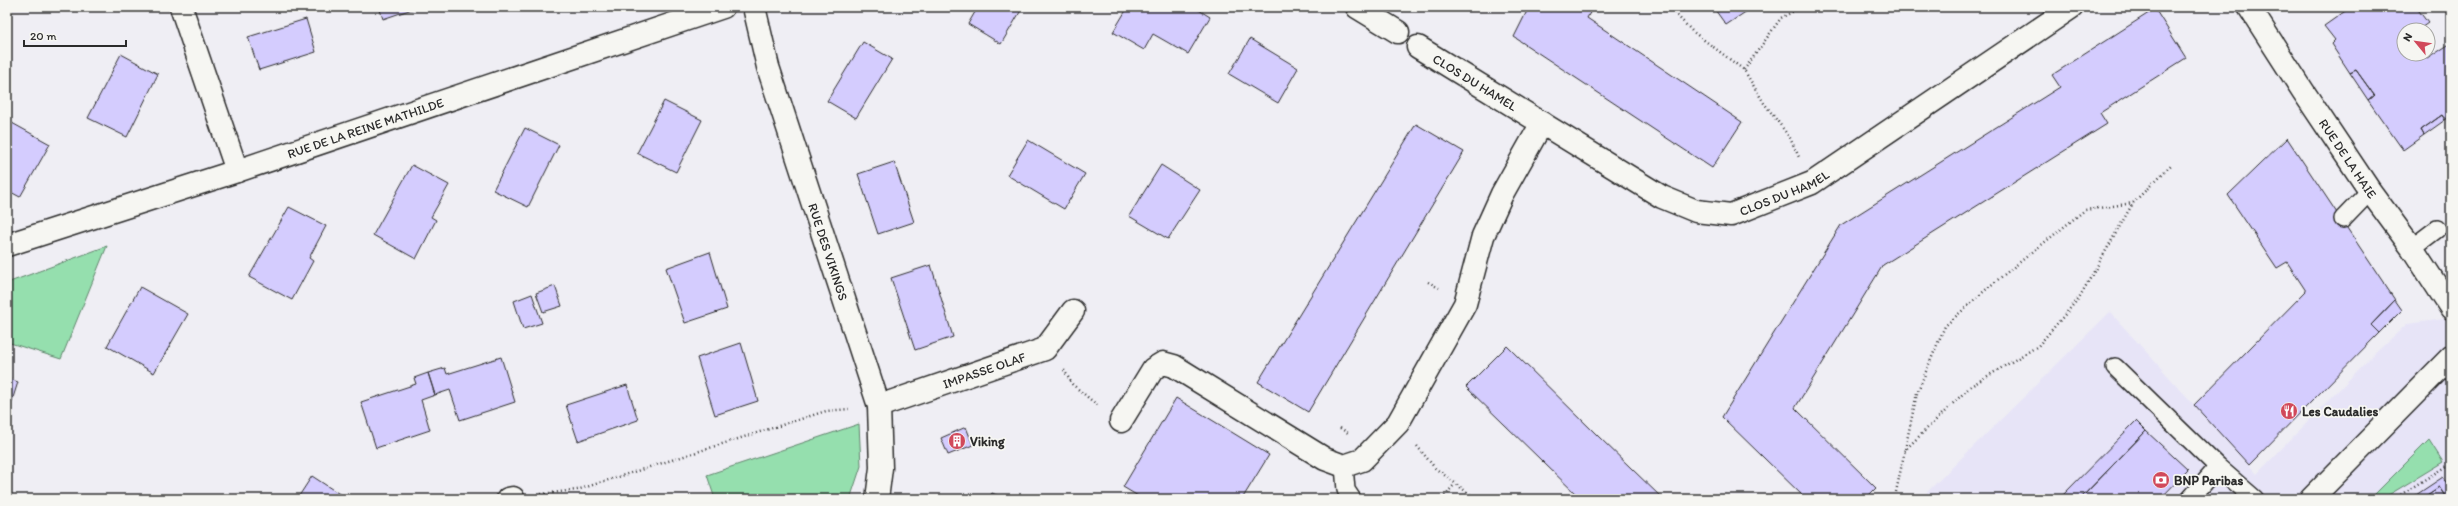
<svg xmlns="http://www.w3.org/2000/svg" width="2458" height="506" font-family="Itim,sans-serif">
  <rect width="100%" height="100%" fill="#efeef4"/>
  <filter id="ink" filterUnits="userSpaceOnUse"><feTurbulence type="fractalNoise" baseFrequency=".025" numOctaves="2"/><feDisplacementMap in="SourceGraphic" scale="8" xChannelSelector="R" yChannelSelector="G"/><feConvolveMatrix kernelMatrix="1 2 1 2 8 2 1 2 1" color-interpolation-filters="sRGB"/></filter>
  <g filter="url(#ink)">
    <path fill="#e7e4f7" d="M 2110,312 L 2257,474 L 2371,357 L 2407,324 L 2451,318 L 2451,499 L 1920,499 Z"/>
    <path fill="#95dfae" stroke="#60856c" d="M 107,246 L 61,359 L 7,342 L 7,283 Z
      M 859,424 L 861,466 L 850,499 L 715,499 L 707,475 Z
      M 2429,440 L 2443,462 L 2382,499 L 2370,499 Z"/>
    <path fill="#d4ccfe" stroke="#2b2b2b" d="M 379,7 L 418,7 L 383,19 Z
      M 978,7 L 1023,7 L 1001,44 L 968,24 Z
      M 1128,7 L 1194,7 L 1210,17 L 1188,54 L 1153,34 L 1144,50 L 1113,32 Z
      M 1529,7 L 1593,7 L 1587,18 L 1742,122 L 1712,168 L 1514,37 Z
      M 1713,7 L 1753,7 L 1726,25 Z
      M 2351,7 L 2416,7 L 2428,23 L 2418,30 L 2404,30 L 2404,54 L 2424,54 L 2427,59 L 2451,43 L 2451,116 L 2445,120 L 2442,115 L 2421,130 L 2424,135 L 2403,150 L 2368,100 L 2374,95 L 2356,70 L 2350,73 L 2331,44 L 2335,40 L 2324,26 Z
      M 2155,9 L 2186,58 L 2100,113 L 2107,124 L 1883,265 L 1795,408 L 1876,488 L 1865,499 L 1806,499 L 1722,417 L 1841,225 L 2060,87 L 2052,75 Z
      M 306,19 L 316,52 L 259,70 L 248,37 Z
      M 1250,39 L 1298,68 L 1278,103 L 1229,74 Z
      M 863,42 L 892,59 L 856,118 L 827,101 Z
      M 121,54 L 158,74 L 127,137 L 88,118 Z
      M 2356,70 L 2374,95 L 2368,100 L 2350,73 Z
      M 664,101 L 702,120 L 676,172 L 637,153 Z
      M 2442,115 L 2445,120 L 2424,135 L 2421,130 Z
      M 12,123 L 50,144 L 20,197 L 7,190 L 7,133 Z
      M 1416,124 L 1464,152 L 1308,412 L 1258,382 Z
      M 525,128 L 559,145 L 528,207 L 493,190 Z
      M 2287,138 L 2395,300 L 2371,325 L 2379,333 L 2249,465 L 2194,405 L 2306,291 L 2287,262 L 2277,268 L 2228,195 Z
      M 1028,140 L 1085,174 L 1064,209 L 1007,175 Z
      M 894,162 L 914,222 L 878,234 L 858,174 Z
      M 412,165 L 449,185 L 431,217 L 436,220 L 416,259 L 373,235 Z
      M 1161,165 L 1200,190 L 1168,239 L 1129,216 Z
      M 289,207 L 326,226 L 309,258 L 313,261 L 292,300 L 249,277 Z
      M 710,252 L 727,309 L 685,323 L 666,268 Z
      M 931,265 L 953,337 L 915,350 L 891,278 Z
      M 555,286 L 562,306 L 543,312 L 536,293 Z
      M 140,287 L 188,314 L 154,373 L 107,346 Z
      M 532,294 L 542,323 L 523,329 L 514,301 Z
      M 2395,300 L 2402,310 L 2379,333 L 2371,325 Z
      M 741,343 L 758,401 L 715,415 L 697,358 Z
      M 1507,346 L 1599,437 L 1663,499 L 1581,499 L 1466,387 Z
      M 501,357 L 515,402 L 460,420 L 450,390 L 435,395 L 428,373 L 445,368 L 447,374 Z
      M 428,373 L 435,395 L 421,400 L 430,430 L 376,448 L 361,402 L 416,384 L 414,378 Z
      M 7,378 L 18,382 L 11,404 L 7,403 Z
      M 627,385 L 638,420 L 578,441 L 566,405 Z
      M 1176,398 L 1269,455 L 1242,499 L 1143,499 L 1123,487 Z
      M 2136,421 L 2146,431 L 2080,499 L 2059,499 Z
      M 966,427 L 973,445 L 948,455 L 941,438 Z
      M 2146,431 L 2188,470 L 2160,499 L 2080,499 Z
      M 312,476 L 347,499 L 297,499 Z
      M 2443,477 L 2451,489 L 2451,499 L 2447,499 L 2439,487 L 2421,499 L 2410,499 Z
      M 2439,487 L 2447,499 L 2421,499 Z
      M 992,493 L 1005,499 L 989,499 Z"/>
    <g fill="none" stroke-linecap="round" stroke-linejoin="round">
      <g stroke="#2b2b2b" stroke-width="20">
        <path id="lane" d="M 2343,219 L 2370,191
          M 2412,248 L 2437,229
          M 2115,367 L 2218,467
          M 1344,466 L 1346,490 L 1352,499
          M 2190,499 L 2218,467 L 2255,499"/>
      </g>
      <g stroke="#2b2b2b" stroke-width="25">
        <g id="street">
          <path d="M 181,7 L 237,171"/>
          <path id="s1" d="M 754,7 L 768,67 L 879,406 L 881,468 L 877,499"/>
          <path d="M 1357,7 L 1398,32"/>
          <path id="s2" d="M 2249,7 L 2303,91 L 2370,191 L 2412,248 L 2451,308"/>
          <path id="s3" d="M 1418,47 L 1662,197 L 1696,211 L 1731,215 L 1812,183 L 2072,7"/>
          <path id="s4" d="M 7,245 L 237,171 L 723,7"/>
          <path id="s5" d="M 879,406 L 1045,349 L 1073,311"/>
          <path d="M 1121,421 L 1153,369 L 1163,363 L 1174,366 L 1325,459 L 1344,466 L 1362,460 L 1398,423 L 1465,304 L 1483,236 L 1502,194 L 1542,123"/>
          <path d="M 508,499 L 513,498"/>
        </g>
      </g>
      <g stroke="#2b2b2b" stroke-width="25">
        <path id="secondary" d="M 2311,499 L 2451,357"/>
      </g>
      <path stroke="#2b2b2b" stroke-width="2.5" stroke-dasharray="1 3" stroke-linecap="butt" d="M 1669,7 L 1692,31 L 1744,70 L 1764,103 L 1790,138 L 1799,157
        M 1744,70 L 1781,18 L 1801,7
        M 1428,282 L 1439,288
        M 1064,370 L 1072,384 L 1097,405
        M 1340,428 L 1348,433
        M 1417,446 L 1435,468 L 1476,499
        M 1904,451 L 1971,386 L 2038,346 L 2079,298 L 2133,203 L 2171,165
        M 1896,492 L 1917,393 L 1945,326 L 1990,286 L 2085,210 L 2133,203
        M 541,494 L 577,490 L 826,411 L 849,409
        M 1442,499 L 1454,485
        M 2394,499 L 2451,463"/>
      <use href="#lane" stroke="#f6f6f2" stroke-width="17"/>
      <use href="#street" stroke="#f6f6f2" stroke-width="22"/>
      <use href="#secondary" stroke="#f6f6f2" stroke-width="22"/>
    </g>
  </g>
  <defs>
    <g id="restaurant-disc" transform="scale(0.9)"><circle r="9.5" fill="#d1495b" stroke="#f6f6f2"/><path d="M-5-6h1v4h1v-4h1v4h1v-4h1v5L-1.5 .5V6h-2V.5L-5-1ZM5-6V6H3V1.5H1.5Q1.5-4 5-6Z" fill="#fff"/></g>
    <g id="building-disc" transform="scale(0.9)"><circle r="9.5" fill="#d1495b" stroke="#f6f6f2"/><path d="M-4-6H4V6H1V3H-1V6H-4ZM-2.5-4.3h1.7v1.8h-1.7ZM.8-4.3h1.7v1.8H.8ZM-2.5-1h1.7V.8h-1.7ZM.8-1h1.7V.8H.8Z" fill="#fff"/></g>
    <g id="bank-disc" transform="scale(0.9)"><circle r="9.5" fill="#d1495b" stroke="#f6f6f2"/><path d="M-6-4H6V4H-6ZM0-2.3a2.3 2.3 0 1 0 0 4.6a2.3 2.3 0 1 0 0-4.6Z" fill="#fff"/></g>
  </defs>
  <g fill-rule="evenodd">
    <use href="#restaurant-disc" x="2289" y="411"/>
    <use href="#building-disc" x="957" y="441"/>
    <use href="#bank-disc" x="2161" y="480"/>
  </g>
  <g text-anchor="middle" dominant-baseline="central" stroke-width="3.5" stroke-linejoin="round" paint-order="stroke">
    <g font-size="13" fill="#2b2b2b" stroke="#f6f6f2">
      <text stroke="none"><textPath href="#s3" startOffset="67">CLOS DU HAMEL</textPath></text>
      <text stroke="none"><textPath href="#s4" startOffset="377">RUE DE LA REINE MATHILDE</textPath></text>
      <text stroke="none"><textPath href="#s2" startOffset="181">RUE DE LA HAIE</textPath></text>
      <text stroke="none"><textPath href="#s3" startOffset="416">CLOS DU HAMEL</textPath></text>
      <text stroke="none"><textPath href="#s1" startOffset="256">RUE DES VIKINGS</textPath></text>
      <text stroke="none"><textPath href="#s5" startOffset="111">IMPASSE OLAF</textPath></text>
    </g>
    <g font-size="13" font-weight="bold" fill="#2b2b2b" stroke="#f6f6f2" text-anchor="start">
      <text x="2302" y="411">Les Caudalies</text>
      <text x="970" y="441">Viking</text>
      <text x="2174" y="480">BNP Paribas</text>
    </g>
  </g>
  <rect width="2458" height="506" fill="none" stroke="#f6f6f2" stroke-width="24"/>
  <rect x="12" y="12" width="2434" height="482" fill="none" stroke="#2b2b2b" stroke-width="1.5" filter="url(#ink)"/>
  <g transform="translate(2416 42) rotate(299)"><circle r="19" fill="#f6f6f2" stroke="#a5a5a2"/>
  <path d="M0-3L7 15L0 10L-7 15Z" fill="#d1495b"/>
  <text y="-6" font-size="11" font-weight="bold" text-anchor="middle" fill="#2b2b2b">N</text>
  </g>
  <path d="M24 40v6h102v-6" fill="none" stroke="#2b2b2b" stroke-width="2"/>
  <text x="30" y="40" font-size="12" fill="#2b2b2b" stroke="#f6f6f2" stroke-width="3" paint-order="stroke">20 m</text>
</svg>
